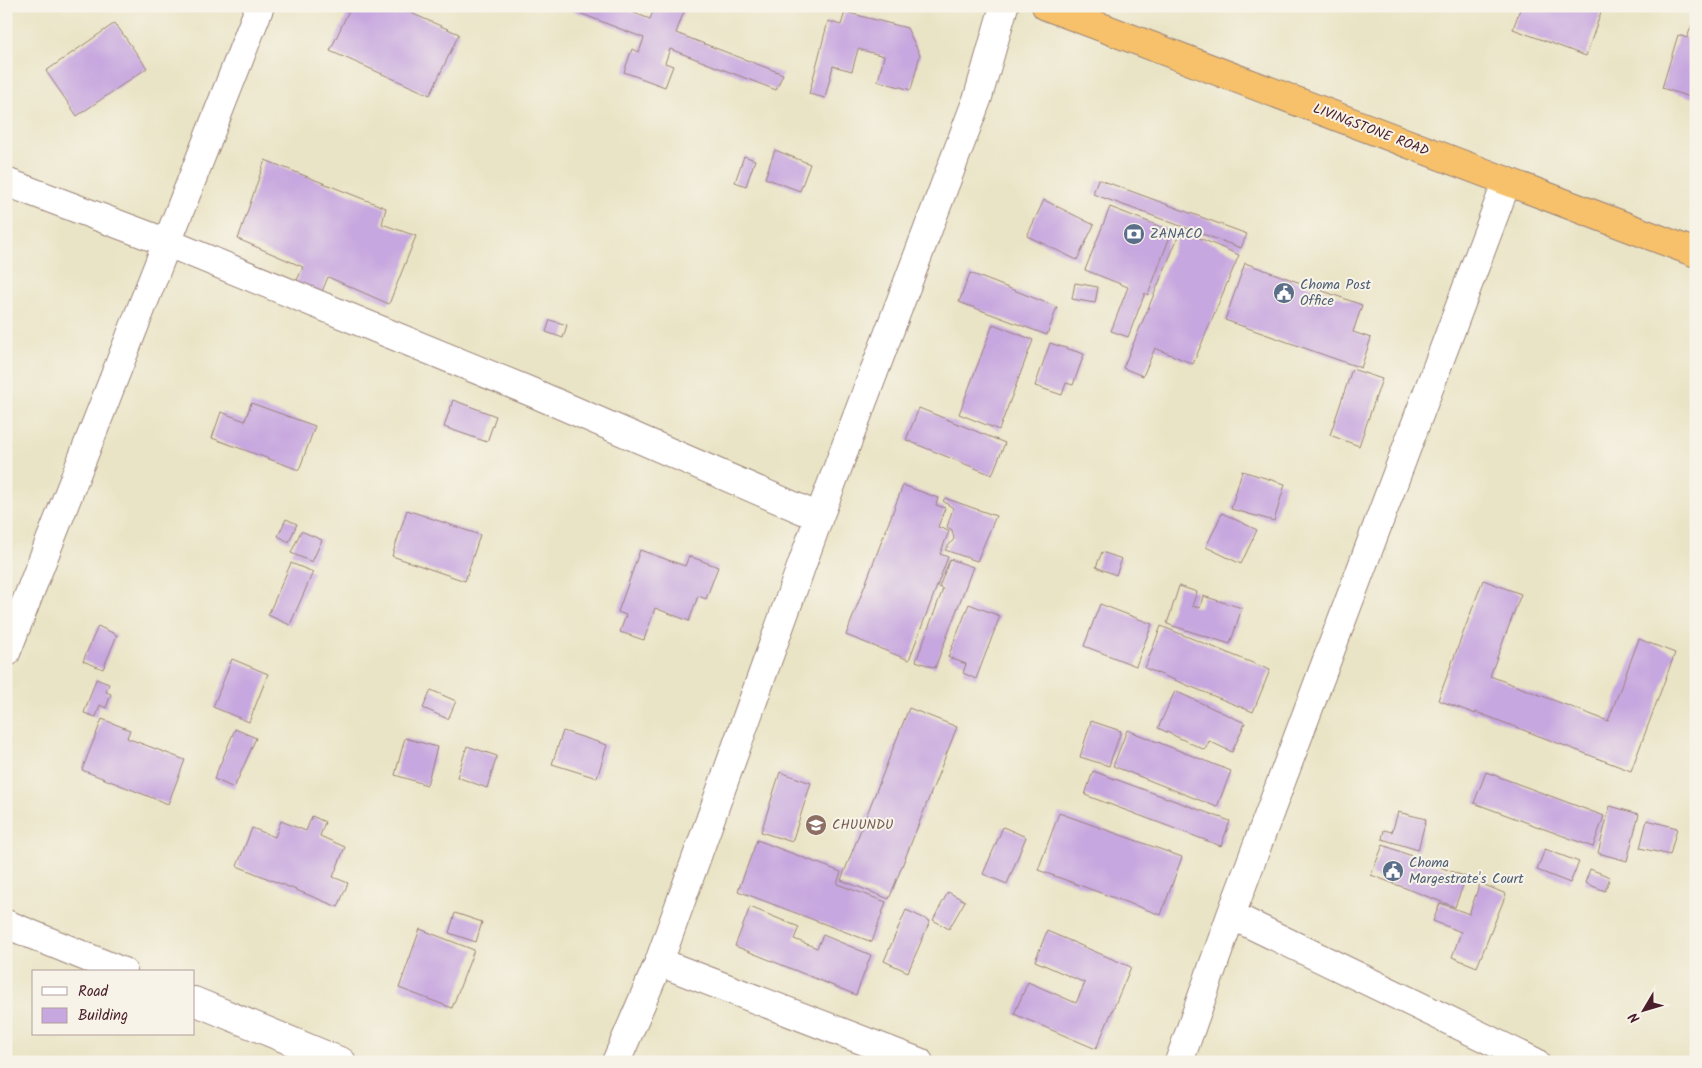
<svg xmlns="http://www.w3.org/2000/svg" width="1702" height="1068" font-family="Kalam,sans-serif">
  <rect width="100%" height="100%" fill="#f7f3e8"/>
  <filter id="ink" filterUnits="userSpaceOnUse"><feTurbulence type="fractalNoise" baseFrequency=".02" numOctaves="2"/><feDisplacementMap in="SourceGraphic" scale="10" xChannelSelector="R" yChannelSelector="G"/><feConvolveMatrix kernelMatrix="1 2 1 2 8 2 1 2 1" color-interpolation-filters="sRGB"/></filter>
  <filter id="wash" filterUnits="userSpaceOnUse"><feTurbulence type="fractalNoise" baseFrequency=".0096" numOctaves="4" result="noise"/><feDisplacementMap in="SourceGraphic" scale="20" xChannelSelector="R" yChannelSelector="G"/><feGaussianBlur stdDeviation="1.12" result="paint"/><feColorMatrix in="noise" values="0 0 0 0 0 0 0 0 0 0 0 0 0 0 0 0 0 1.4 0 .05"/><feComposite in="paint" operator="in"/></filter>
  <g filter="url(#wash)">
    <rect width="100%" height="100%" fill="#eae4c6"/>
    <g id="blocks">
      <path fill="#c7a7df" d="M 351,6 L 395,6 L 459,34 L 430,95 L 330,51 Z
        M 561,6 L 616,6 L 650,19 L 655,6 L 686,6 L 676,33 L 783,74 L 776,90 L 670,49 L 665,63 L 673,66 L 665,87 L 624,72 L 632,49 L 639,52 L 644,38 Z
        M 634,6 L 646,6 L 644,10 Z
        M 1521,6 L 1603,6 L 1586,56 L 1513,29 Z
        M 845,12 L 907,28 L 920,55 L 911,90 L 878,81 L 884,56 L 858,49 L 852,71 L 833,66 L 825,98 L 809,94 L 828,21 L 841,25 Z
        M 1696,13 L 1696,99 L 1662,88 L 1678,35 L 1687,38 Z
        M 115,23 L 147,68 L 77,116 L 46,71 Z
        M 775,150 L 810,164 L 800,191 L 765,178 Z
        M 744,156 L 755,160 L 746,186 L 735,182 Z
        M 265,160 L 386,208 L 382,224 L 416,236 L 389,304 L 328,277 L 319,299 L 293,289 L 303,267 L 238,239 Z
        M 1098,179 L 1247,234 L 1241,248 L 1093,194 Z
        M 1044,200 L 1094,225 L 1077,260 L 1027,236 Z
        M 1110,207 L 1172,231 L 1148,295 L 1145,293 L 1128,337 L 1111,331 L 1128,287 L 1085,270 Z
        M 1181,230 L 1239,255 L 1193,364 L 1155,348 L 1143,376 L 1123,368 Z
        M 1245,263 L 1362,305 L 1353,332 L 1371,338 L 1361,368 L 1225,320 Z
        M 970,273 L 1057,307 L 1047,335 L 959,302 Z
        M 1075,283 L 1098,287 L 1095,303 L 1072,299 Z
        M 550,320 L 567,325 L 563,338 L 546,332 Z
        M 993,324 L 1033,340 L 999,430 L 959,414 Z
        M 1050,343 L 1084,354 L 1073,385 L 1066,383 L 1062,395 L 1035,386 Z
        M 1352,369 L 1382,379 L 1359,446 L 1330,435 Z
        M 453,400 L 496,416 L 487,442 L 444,427 Z
        M 251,403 L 315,426 L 299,470 L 212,438 L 221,412 L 245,421 Z
        M 919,408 L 1005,443 L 992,475 L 906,440 Z
        M 1242,471 L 1285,484 L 1274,521 L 1231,509 Z
        M 903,485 L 938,498 L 936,505 L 945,508 L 938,527 L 949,531 L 940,554 L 948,557 L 909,660 L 846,635 Z
        M 945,498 L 996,516 L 977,561 L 945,550 L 954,539 L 952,530 L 947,527 L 953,508 L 943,501 Z
        M 407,510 L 480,535 L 465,581 L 392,556 Z
        M 1222,513 L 1257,530 L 1241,564 L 1206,547 Z
        M 286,519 L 297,524 L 289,542 L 278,536 Z
        M 301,531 L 322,540 L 312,562 L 291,553 Z
        M 640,550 L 685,566 L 689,556 L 718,567 L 706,599 L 698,596 L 689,621 L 655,608 L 644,640 L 620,632 L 626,615 L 618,612 Z
        M 1102,552 L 1122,559 L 1116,575 L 1096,567 Z
        M 950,559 L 973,567 L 935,668 L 916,661 L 943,589 L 939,587 Z
        M 291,563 L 313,572 L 290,625 L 268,615 Z
        M 1483,580 L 1521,594 L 1490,676 L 1608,721 L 1639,639 L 1675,653 L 1631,771 L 1476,712 L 1476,714 L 1438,700 Z
        M 1179,586 L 1197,592 L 1192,606 L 1200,608 L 1203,596 L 1242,608 L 1230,644 L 1167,624 Z
        M 969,604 L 1000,616 L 976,679 L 963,673 L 966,664 L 948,657 Z
        M 1100,604 L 1152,624 L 1136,666 L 1084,646 Z
        M 98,626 L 117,635 L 103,669 L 83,661 Z
        M 1161,626 L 1270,670 L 1253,712 L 1145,668 Z
        M 232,659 L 268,674 L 249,722 L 213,707 Z
        M 96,679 L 109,684 L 106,692 L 111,694 L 106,708 L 100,705 L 96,717 L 84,713 Z
        M 431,690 L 456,701 L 448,719 L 423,708 Z
        M 1175,691 L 1245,723 L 1232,752 L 1209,741 L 1205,750 L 1158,728 Z
        M 909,708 L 957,727 L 889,899 L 841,880 Z
        M 102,719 L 130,730 L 127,738 L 185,760 L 168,804 L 82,770 Z
        M 1091,721 L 1121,731 L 1109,766 L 1080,757 Z
        M 235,729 L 256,738 L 234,788 L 214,779 Z
        M 1127,730 L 1231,771 L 1217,807 L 1113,766 Z
        M 563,731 L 607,745 L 597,778 L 552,764 Z
        M 405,738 L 437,747 L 427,785 L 395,775 Z
        M 467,746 L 497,756 L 487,788 L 457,777 Z
        M 1093,771 L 1230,821 L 1221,846 L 1085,795 Z
        M 780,772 L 811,783 L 792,842 L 761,832 Z
        M 1486,772 L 1604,816 L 1593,847 L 1474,803 Z
        M 1610,806 L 1639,814 L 1627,861 L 1598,853 Z
        M 1398,812 L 1426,819 L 1418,850 L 1382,839 L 1384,830 L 1392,832 Z
        M 1059,813 L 1182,857 L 1161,915 L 1038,870 Z
        M 312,816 L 325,822 L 320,836 L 345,847 L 333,877 L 348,883 L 338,907 L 237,866 L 252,828 L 275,837 L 281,821 L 306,831 Z
        M 1647,820 L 1677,828 L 1670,855 L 1640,848 Z
        M 1003,827 L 1026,837 L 1007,884 L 983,874 Z
        M 757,840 L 841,872 L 837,884 L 886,902 L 872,942 L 738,891 Z
        M 1383,845 L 1466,877 L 1455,907 L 1371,875 Z
        M 1545,849 L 1579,862 L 1570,883 L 1537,870 Z
        M 1590,869 L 1610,877 L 1605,891 L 1585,883 Z
        M 1480,883 L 1506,894 L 1477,967 L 1452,957 L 1461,932 L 1433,921 L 1440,903 L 1469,914 Z
        M 948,892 L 965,901 L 949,929 L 933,920 Z
        M 750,907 L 799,927 L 794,939 L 817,948 L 823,935 L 871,955 L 856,995 L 735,946 Z
        M 906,910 L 930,921 L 908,972 L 884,961 Z
        M 455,913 L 482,922 L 476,942 L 449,933 Z
        M 420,929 L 474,950 L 452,1008 L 399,988 Z
        M 1047,931 L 1131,967 L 1096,1049 L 1014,1014 L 1028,982 L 1076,1003 L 1085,983 L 1035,961 Z"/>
    </g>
  </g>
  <g filter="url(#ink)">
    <use href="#blocks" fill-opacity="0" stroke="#9a8278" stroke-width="1"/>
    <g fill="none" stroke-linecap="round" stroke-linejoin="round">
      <g stroke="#9a8278" stroke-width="30">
        <path id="minor" d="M 6,182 L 168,243 L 529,391 L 819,517
          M 6,653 L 260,6
          M 1231,915 L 1535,1062
          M 6,924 L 123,972
          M 659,962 L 919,1062
          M 194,1001 L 342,1062
          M 616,1062 L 659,962 L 819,517 L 978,97 L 1004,6
          M 1179,1062 L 1231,915 L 1507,181"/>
      </g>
      <g stroke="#9a8278" stroke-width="30">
        <path id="highway" d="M 1046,6 L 1696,253"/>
      </g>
      <use href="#minor" stroke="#fff" stroke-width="28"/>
      <use href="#highway" stroke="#f6c16b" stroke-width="28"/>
    </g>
  </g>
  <defs>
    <g id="bank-disc" transform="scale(1.125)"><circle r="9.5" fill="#5c6f8a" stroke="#f7f3e8"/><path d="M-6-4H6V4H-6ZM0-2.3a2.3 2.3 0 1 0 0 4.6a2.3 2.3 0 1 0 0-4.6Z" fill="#fff"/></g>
    <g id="civic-disc" transform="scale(1.125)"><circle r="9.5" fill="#5c6f8a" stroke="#f7f3e8"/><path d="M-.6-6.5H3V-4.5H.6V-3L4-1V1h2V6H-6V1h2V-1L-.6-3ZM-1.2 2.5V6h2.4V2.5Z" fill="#fff"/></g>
    <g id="school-disc" transform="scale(1.125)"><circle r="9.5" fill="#8d6e63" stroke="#f7f3e8"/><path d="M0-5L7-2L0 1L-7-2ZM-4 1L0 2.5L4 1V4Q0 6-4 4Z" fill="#fff"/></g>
  </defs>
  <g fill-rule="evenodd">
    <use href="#bank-disc" x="1134" y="234"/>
    <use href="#civic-disc" x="1284" y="293"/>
    <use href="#school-disc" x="816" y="825"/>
    <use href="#civic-disc" x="1393" y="871"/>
  </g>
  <g text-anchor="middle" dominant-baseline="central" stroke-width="4" stroke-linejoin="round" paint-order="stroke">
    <g font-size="14" fill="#4a1f2b" stroke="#f7f3e8">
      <text transform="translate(1371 130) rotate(21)">LIVINGSTONE ROAD</text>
    </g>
    <g font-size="14" fill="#4e5e75" stroke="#f7f3e8" text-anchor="start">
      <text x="1150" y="234">ZANACO</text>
      <text x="1300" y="285">Choma Post<tspan x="1300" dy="16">Office</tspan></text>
      <text x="1409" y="863">Choma<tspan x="1409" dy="16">Margestrate's Court</tspan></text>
    </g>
    <g font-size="14" fill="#785e54" stroke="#f7f3e8" text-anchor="start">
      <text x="832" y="825">CHUUNDU</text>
    </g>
  </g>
  <rect width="1702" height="1068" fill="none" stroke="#f7f3e8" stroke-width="25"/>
  <rect x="32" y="970" width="162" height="65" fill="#f7f3e8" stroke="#b29e9c"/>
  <rect x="42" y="987" width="25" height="8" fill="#ffffff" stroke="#b29e9c"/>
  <text x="78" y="996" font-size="15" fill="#4a1f2b">Road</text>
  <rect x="42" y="1008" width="25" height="15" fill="#c7a7df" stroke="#b29e9c"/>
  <text x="78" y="1020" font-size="15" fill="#4a1f2b">Building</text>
  <g transform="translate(1644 1010) rotate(232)" stroke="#f7f3e8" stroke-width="4" paint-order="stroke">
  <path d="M0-4L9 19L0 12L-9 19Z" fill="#4a1f2b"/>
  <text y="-8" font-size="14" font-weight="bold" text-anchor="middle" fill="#4a1f2b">N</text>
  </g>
</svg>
